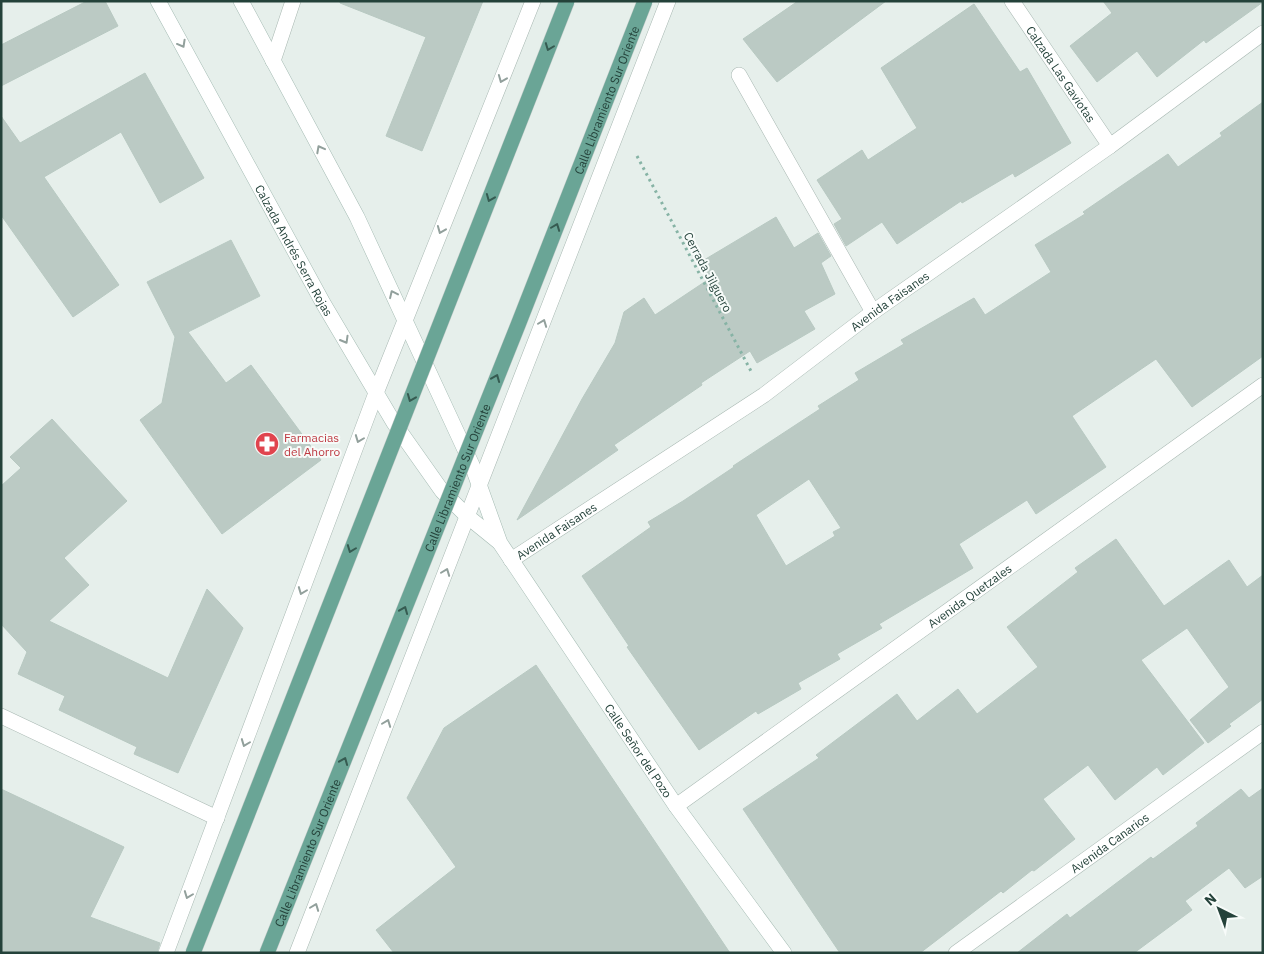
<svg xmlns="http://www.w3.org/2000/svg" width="1264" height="954" font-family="'IBM Plex Sans',sans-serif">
  <rect width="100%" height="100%" fill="#e6efeb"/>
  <path fill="#bbcac4" stroke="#b8c9c2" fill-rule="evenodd" d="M 87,1 L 105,1 L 118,26 L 1,86 L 1,45 Z
    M 340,1 L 483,1 L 422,151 L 386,136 L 426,37 L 340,3 Z
    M 798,1 L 886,1 L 777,82 L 743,39 Z
    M 1103,1 L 1263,1 L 1263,2 L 1206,43 L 1204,40 L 1157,77 L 1137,51 L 1097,82 L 1070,46 L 1112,13 Z
    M 974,4 L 1020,72 L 1027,68 L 1071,143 L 1015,177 L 1013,173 L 962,203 L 961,201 L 897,244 L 882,222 L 846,246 L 834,224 L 842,219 L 817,180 L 862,150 L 868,160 L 917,128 L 881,68 Z
    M 145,73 L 204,178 L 160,203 L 121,132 L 44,177 L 119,285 L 73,317 L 1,215 L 1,116 L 20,143 Z
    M 1263,102 L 1263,356 L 1192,407 L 1156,359 L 1072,416 L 1106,467 L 1036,514 L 1027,500 L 959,544 L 973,568 L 879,624 L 882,628 L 837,654 L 840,659 L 798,683 L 801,689 L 758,714 L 756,711 L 699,750 L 627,647 L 629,646 L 582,576 L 651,527 L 648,522 L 683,501 L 734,467 L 733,466 L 820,409 L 818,406 L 859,380 L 855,373 L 904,344 L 901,340 L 974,298 L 985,315 L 1051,272 L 1035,245 L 1085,214 L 1083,212 L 1168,154 L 1178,167 L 1222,136 L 1220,133 ZM 809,479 L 841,528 L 833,532 L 835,536 L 786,566 L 756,515 Z
    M 776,217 L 794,248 L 818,233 L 831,256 L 821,263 L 835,294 L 804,311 L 815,329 L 757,363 L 750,351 L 701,383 L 702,385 L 614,445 L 618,450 L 517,520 L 582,399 L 615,343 L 624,312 L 644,298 L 655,315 L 709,279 L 699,263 Z
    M 231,240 L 260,296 L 188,332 L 226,383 L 251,365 L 321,460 L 222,534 L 140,420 L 162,403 L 175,337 L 147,282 Z
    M 52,419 L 127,501 L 64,558 L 89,585 L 49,621 L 168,678 L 207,589 L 243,628 L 178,773 L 134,754 L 137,747 L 59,710 L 65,696 L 18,674 L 27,652 L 1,624 L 1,486 L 21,468 L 10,457 Z
    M 1116,539 L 1164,606 L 1229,560 L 1247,587 L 1263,575 L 1263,699 L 1229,724 L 1231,726 L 1208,743 L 1190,720 L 1229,687 L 1187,628 L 1141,660 L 1204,743 L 1163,775 L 1157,767 L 1115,800 L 1088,765 L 1043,799 L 1075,839 L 1034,871 L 1032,870 L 1003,893 L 1001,891 L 920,953 L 840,953 L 743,809 L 819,758 L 816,755 L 897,694 L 917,721 L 958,689 L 977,714 L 1038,667 L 1007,627 L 1078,572 L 1075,568 Z
    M 536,665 L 730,953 L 394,953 L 376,930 L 456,867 L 407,798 L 444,728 Z
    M 1263,788 L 1263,876 L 1245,888 L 1229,868 L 1185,901 L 1192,910 L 1134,953 L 1017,953 L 1067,914 L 1070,918 L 1151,857 L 1153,859 L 1198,826 L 1196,823 L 1241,789 L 1249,798 Z
    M 1,789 L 124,847 L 90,917 L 160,943 L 157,953 L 1,953 Z"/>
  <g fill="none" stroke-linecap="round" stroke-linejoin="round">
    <g stroke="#a8b8b2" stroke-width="16">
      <path id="lane" d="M 273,61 L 293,1
        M 1,716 L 217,818"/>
    </g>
    <g stroke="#a8b8b2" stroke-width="16">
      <g id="street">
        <path id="s1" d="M 1012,1 L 1110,146"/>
        <path d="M 739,75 L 873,312"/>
        <path id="s2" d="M 511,560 L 764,395 L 873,312 L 1110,146 L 1263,33"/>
        <path id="s3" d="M 676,806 L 1263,385"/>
        <path d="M 166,953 L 376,393 L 533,1"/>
        <path d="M 297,953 L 668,1"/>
        <path id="s4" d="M 956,953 L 1263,732"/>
      </g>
    </g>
    <g stroke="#a4bbb3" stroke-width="16">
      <g id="secondary">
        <path id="s5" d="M 158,1 L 323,303 L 394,423 L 442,491 L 467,516 L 499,542"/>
        <path id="s6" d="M 241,1 L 357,217 L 472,465 L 500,543 L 676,806 L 784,953"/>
      </g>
    </g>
    <path stroke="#86b3a5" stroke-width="3" stroke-dasharray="2.5 4" stroke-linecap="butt" d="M 637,156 L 752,373"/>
    <use href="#lane" stroke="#fff" stroke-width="15"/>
    <use href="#street" stroke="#fff" stroke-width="15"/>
    <use href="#secondary" stroke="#fff" stroke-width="15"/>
    <g stroke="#c2cac8" stroke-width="16" stroke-linecap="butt">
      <g id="primary-bridge">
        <path d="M 193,953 L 567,1"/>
        <path id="s7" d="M 267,953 L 518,325 L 645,1"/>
      </g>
    </g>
    <use href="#primary-bridge" stroke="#6aa596" stroke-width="15"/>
  </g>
  <defs><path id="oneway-chevron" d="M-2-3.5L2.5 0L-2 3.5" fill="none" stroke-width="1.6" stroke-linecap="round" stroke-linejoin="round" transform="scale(1.25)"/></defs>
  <g stroke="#92a09c">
    <use href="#oneway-chevron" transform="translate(182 44) rotate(61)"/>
    <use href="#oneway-chevron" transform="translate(502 79) rotate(112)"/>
    <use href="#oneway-chevron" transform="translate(320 149) rotate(-118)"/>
    <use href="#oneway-chevron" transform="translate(441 230) rotate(112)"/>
    <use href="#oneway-chevron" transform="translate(393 294) rotate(-115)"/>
    <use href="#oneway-chevron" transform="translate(543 323) rotate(-69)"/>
    <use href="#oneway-chevron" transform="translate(345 340) rotate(60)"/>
    <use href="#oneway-chevron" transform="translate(359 439) rotate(111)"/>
    <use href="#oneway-chevron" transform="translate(446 572) rotate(-69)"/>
    <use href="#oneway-chevron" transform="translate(302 591) rotate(111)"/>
    <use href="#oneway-chevron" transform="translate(387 723) rotate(-69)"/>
    <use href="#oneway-chevron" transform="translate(245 743) rotate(111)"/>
    <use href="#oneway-chevron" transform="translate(188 895) rotate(111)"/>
    <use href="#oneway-chevron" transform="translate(315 907) rotate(-69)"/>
  </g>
  <g stroke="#365b51">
    <use href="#oneway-chevron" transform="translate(549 47) rotate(111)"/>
    <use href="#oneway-chevron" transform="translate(490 198) rotate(112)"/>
    <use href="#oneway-chevron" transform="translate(556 227) rotate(-69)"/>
    <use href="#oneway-chevron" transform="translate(496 378) rotate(-68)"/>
    <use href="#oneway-chevron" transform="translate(411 398) rotate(112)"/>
    <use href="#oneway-chevron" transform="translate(351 549) rotate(111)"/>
    <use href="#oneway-chevron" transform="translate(404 610) rotate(-68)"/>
    <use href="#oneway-chevron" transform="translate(344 761) rotate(-68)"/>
  </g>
  <defs>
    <g id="pharmacy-disc" transform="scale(1.25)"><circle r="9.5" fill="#e0444e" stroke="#f7fbf9"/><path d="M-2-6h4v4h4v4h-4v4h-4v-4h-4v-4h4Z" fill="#fff"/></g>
  </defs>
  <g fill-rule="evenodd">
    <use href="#pharmacy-disc" x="267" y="444"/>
  </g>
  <g text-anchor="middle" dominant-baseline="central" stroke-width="4" stroke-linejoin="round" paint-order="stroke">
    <g font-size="12" fill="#24423a" stroke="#f7fbf9">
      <text stroke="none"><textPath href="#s1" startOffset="88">Calzada Las Gaviotas</textPath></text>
      <text stroke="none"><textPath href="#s7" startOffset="918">Calle Libramiento Sur Oriente</textPath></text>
      <text stroke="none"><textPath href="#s5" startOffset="284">Calzada Andrés Serra Rojas</textPath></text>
      <text transform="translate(708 272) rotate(62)">Cerrada Jilguero</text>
      <text stroke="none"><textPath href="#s2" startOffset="459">Avenida Faisanes</textPath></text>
      <text stroke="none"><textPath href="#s7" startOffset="512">Calle Libramiento Sur Oriente</textPath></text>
      <text stroke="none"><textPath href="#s2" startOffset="54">Avenida Faisanes</textPath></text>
      <text stroke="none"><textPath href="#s3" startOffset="361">Avenida Quetzales</textPath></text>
      <text stroke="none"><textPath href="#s6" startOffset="851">Calle Señor del Pozo</textPath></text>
      <text stroke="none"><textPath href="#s4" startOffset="189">Avenida Canarios</textPath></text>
      <text stroke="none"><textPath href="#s7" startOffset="108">Calle Libramiento Sur Oriente</textPath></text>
    </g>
    <g font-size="12" fill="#be3a42" stroke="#f7fbf9" text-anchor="start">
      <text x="284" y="437">Farmacias<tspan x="284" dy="14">del Ahorro</tspan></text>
    </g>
  </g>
  <rect width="1264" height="954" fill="none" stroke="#24423a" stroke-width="5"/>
  <g transform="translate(1219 909) rotate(318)" stroke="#f7fbf9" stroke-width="4" paint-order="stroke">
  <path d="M0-4L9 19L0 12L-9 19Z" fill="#24423a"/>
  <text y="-8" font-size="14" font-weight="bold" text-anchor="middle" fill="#24423a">N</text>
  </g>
</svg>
